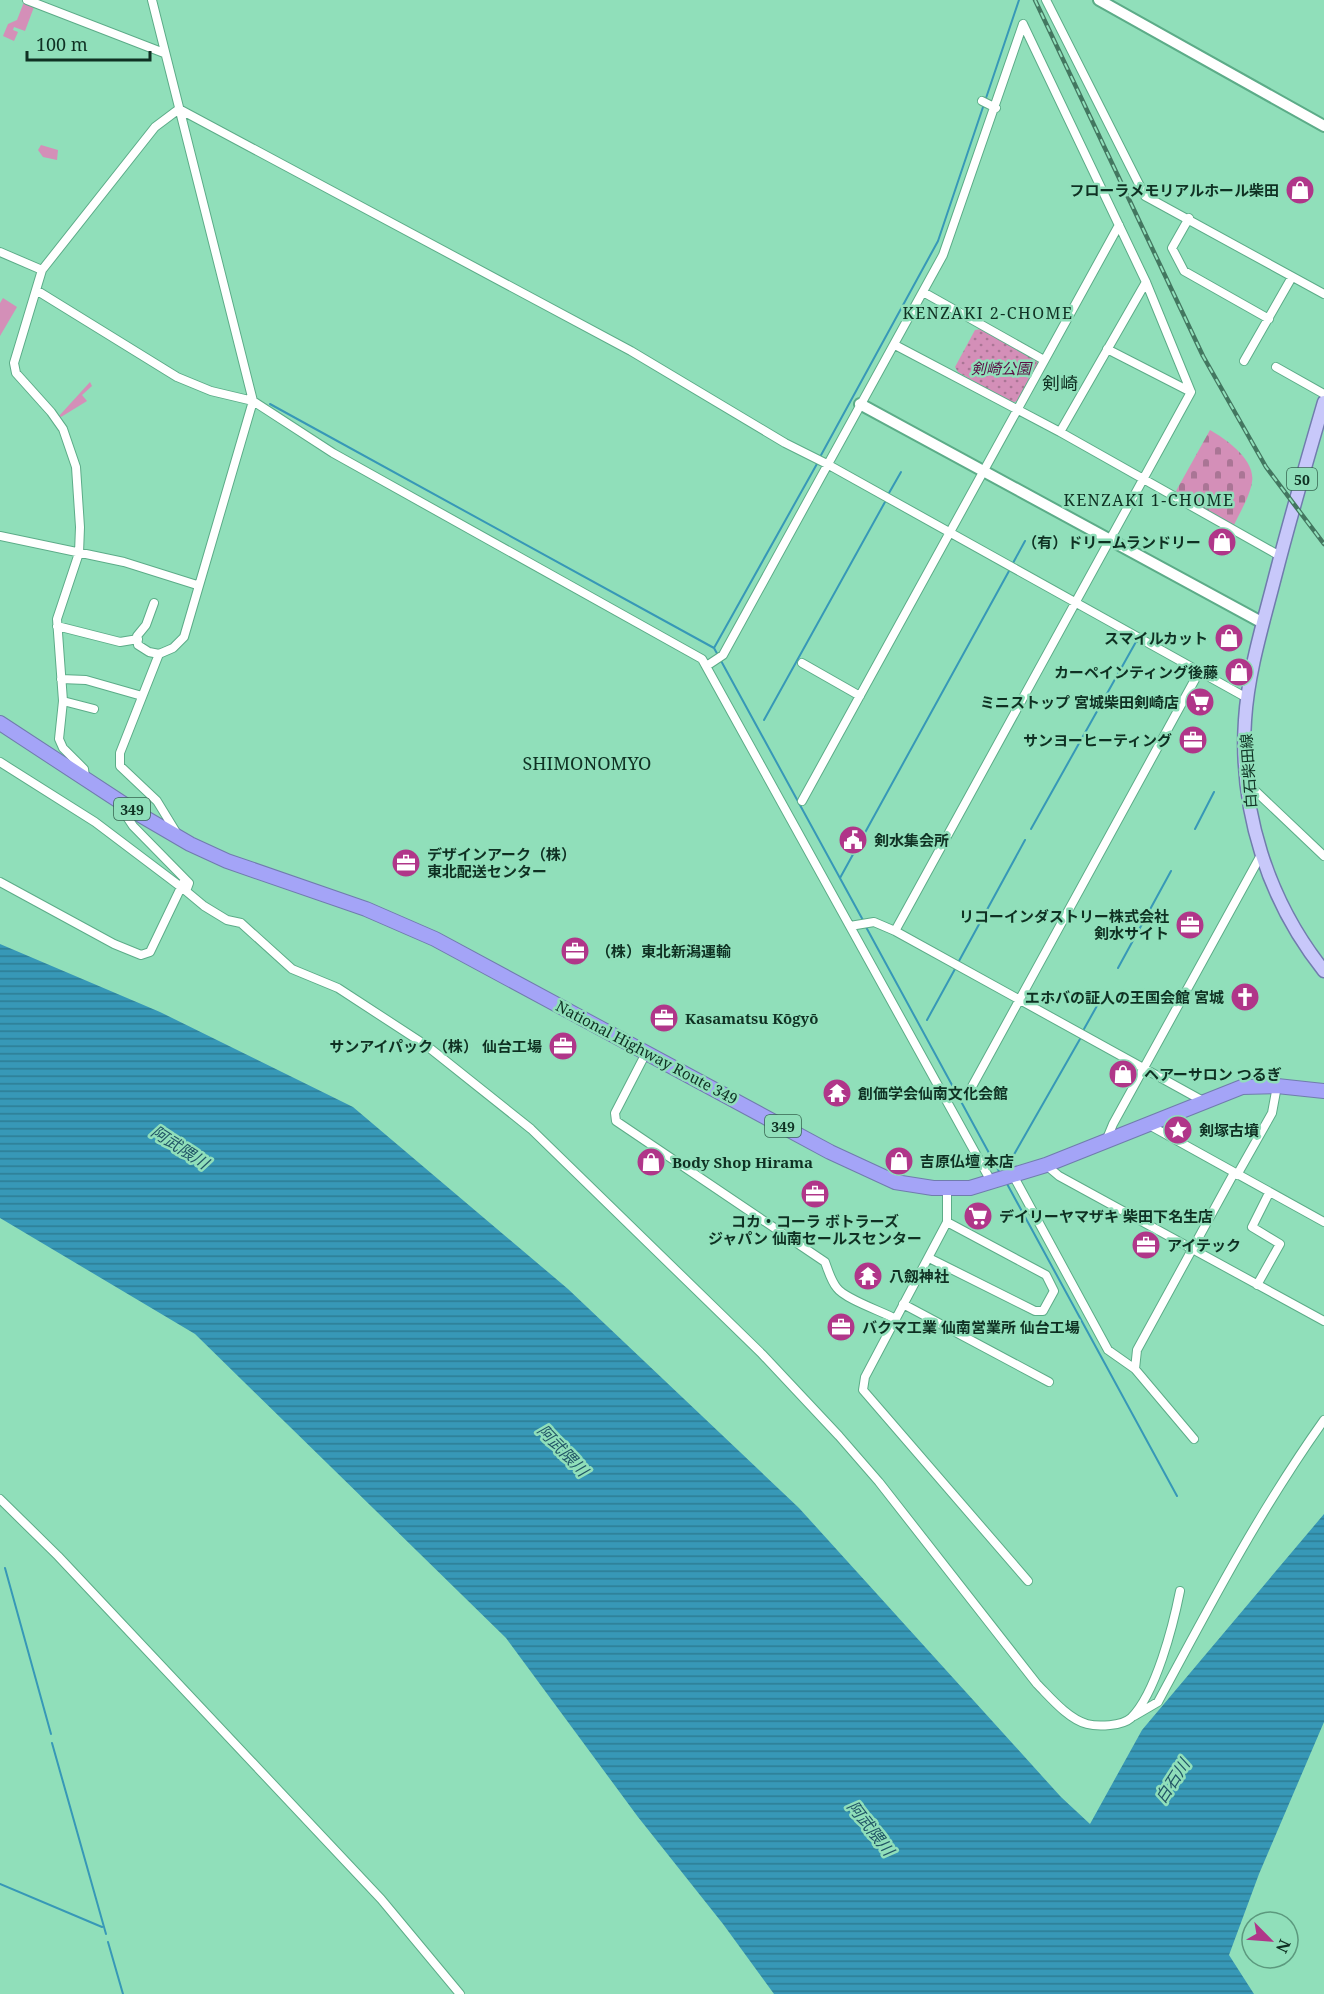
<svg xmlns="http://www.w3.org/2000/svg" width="1324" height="1994" font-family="'Noto Serif','Noto Sans JP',serif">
  <defs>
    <pattern id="cemetery-stones" width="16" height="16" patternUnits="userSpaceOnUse" patternTransform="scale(1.5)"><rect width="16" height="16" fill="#d48fb8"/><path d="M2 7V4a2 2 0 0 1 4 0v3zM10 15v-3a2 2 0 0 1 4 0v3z" fill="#aa7595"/></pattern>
    <pattern id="park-dots" width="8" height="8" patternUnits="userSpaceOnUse" patternTransform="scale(1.5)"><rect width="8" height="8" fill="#d48fb8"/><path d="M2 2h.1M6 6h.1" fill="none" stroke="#aa7595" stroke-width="1.8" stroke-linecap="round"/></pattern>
    <pattern id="water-rules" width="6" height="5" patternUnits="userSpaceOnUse" patternTransform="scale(1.5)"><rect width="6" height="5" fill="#3798b7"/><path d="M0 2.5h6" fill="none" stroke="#2d7d94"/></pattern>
  </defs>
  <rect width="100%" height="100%" fill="#90dfba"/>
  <path fill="#d48fb8" d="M 24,2 L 34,7 L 25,31 L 14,27 L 13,30 L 18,32 L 14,41 L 3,36 L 8,24 L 17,20 Z
    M 41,145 L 58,150 L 57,160 L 43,157 L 38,150 Z
    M 3,298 L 17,307 L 0,336 L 0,303 Z
    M 90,382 L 92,386 L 82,395 L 87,401 L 61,417 L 59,416 Z"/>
  <path fill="url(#cemetery-stones)" d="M 1210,430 C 1226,439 1256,460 1252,482 C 1250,496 1240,512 1234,525 L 1191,502 L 1176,491 Z"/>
  <path fill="url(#park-dots)" d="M 981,329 L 1036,357 L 1038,364 L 1020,400 L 1011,403 L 958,372 L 955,367 L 975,330 Z"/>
  <path fill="url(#water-rules)" d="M 0,944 L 160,1012 L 353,1107 L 568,1289 L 799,1508 L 1061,1797 L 1090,1824 L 1142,1730 L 1324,1514 L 1324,1722 L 1259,1874 L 1229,1955 L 1254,1994 L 774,1994 L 723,1924 L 638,1817 L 506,1638 L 195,1334 L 0,1218 Z"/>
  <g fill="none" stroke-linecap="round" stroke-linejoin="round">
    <path stroke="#3798b7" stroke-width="2" d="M 270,404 L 714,648 L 864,922
      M 820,457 L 938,241 L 1019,0
      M 889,493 L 901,472
      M 1013,563 L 1025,541
      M 714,648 L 818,462
      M 764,720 L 885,502
      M 1031,829 L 1137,640
      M 1195,829 L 1214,792
      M 840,878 L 1009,571
      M 866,927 L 1001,1175
      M 959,961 L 1025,840
      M 1118,968 L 1171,871
      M 927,1020 L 955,969
      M 1084,1029 L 1098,1004
      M 1008,1165 L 1080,1039
      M 1006,1182 L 1177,1496
      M 5,1568 L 51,1734
      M 52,1743 L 106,1934
      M 0,1884 L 102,1927
      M 108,1942 L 123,1994"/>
    <g stroke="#5cac88" stroke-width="10">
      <path id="street" d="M 27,0 L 164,53
        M 152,0 L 253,401 L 184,637 L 173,648 L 159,654 L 120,753 L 120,766 L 157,801 L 179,837
        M 1046,0 L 1145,196 L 1324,294
        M 982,101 L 996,108
        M 179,109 L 631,351 L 785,443 L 827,464 L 1247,698
        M 1189,218 L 1172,248 L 1184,271 L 1269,319
        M 0,252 L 42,270
        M 36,290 L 177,377 L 211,391 L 253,401 L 333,453 L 702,659 L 992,1183
        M 923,292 L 1044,360
        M 895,345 L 1060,432 L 1280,556
        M 1107,349 L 1191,392
        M 1244,361 L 1292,277
        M 1276,367 L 1324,394
        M 1060,432 L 1146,282
        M 0,536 L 124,562 L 197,585
        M 154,603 L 146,625 L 137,636 L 138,645 L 149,652 L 159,654
        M 57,626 L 120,642 L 138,639
        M 802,663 L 860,696
        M 708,665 L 723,655 L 943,255 L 1023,24
        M 61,679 L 86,680 L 142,696
        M 63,701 L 94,709
        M 0,762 L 95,822 L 181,887
        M 85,777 L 84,769 L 63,748 L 59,739 L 63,701 L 57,619 L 79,553 L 80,527 L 76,467 L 63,429 L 51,412 L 16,373 L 14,363 L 42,270 L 155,127 L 179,109
        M 1247,783 L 1324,856
        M 802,801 L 1119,225
        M 185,879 L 189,883 L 186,891 L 204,906 L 227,920 L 241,923 L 292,969 L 338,988 L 427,1046 L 531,1129 L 762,1354 L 839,1436 L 879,1482 L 1037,1684 C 1050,1697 1068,1719 1087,1724 C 1098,1727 1122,1726 1131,1718 C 1156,1693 1173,1626 1180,1591
        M 0,882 L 114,944 L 141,955 L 150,952 L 185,879 L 133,826 L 117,802
        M 850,926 L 874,922 L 895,931 L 1203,1101
        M 895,931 L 1191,392 L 1146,282 L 1023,24
        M 646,1053 L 615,1113 L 616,1121 L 825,1262 C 828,1270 831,1281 837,1288 C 845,1299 881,1311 896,1319
        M 969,1092 L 1199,672
        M 1149,1125 L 1324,1222
        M 1106,1141 L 1113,1124 L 1261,855
        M 1046,1165 L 1059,1176 L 1324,1321
        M 1237,1175 L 1272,1113 L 1277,1086
        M 1014,1177 L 1108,1350 L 1135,1369 L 1194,1439
        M 947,1189 L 947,1222 L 865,1377 L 863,1390 L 1028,1581
        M 929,1258 L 1035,1311 L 1043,1311 L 1054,1291 L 1046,1275 L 947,1222
        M 1257,1285 L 1280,1244 L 1252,1227 L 1269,1193
        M 903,1304 L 1049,1382
        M 1135,1369 L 1137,1350 L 1234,1173
        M 0,1499 L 58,1556 L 381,1899 L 460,1994
        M 1134,1716 L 1158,1702 C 1210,1605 1260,1510 1324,1420"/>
    </g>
    <g stroke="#5cac88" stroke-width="14">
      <path id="secondary" d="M 1099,0 L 1324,126
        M 860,404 L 1263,623"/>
    </g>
    <g stroke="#707cad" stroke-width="15">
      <path id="primary" d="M 1324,402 C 1307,460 1290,519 1275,577 C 1263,624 1248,672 1245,720 C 1239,810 1268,901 1324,971"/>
    </g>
    <g stroke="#707cad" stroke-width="16">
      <path id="highway" d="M 0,723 L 142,816 L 190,844 L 227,861 L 366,909 L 435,939 L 830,1152 L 895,1182 L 933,1188 L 970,1188 L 1046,1165 L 1242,1087 L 1277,1086 L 1324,1091"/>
    </g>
    <use href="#street" stroke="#fff" stroke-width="8"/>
    <use href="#secondary" stroke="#fff" stroke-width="10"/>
    <use href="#primary" stroke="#c8c8fa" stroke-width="12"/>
    <use href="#highway" stroke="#a4a4f7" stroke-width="14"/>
    <g stroke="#437760" stroke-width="4.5">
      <path id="rail" d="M 1035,0 L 1203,356 L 1266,467 L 1324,544"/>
    </g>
    <use href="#rail" stroke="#90dfba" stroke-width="2" stroke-dasharray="7" stroke-linecap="butt"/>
  </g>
  <defs>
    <g id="shop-disc" transform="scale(1.5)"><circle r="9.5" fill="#b03689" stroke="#90dfba"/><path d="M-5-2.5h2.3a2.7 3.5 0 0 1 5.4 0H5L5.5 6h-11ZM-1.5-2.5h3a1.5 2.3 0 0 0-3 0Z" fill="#fff"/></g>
    <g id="supermarket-disc" transform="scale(1.5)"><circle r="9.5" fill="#b03689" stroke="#90dfba"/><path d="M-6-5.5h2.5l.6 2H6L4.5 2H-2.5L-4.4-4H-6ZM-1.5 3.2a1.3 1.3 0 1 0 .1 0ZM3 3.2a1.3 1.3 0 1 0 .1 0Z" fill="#fff"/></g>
    <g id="office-disc" transform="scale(1.5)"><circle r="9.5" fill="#b03689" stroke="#90dfba"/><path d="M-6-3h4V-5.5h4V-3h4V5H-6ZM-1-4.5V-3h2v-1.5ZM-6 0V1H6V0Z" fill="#fff"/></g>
    <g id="civic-disc" transform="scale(1.5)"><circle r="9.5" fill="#b03689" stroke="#90dfba"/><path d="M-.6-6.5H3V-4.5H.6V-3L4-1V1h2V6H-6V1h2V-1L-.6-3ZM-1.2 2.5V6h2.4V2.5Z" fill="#fff"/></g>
    <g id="church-disc" transform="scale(1.5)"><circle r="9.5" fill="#b03689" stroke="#90dfba"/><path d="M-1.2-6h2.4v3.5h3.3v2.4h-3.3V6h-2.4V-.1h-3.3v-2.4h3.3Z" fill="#fff"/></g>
    <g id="temple-disc" transform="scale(1.5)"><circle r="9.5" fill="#b03689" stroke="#90dfba"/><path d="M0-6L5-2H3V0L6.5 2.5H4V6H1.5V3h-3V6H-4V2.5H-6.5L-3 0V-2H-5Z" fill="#fff"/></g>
    <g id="sight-disc" transform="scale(1.5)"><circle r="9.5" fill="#b03689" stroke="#90dfba"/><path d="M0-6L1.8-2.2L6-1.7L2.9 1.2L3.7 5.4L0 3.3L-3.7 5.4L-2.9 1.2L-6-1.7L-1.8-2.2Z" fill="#fff"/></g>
  </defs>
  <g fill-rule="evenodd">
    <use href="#shop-disc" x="1300" y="190"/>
    <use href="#shop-disc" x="1222" y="542"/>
    <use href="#shop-disc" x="1229" y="638"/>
    <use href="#shop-disc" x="1239" y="672"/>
    <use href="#supermarket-disc" x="1200" y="702"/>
    <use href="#office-disc" x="1193" y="740"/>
    <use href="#civic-disc" x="853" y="840"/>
    <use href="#office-disc" x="406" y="863"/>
    <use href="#office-disc" x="1190" y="925"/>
    <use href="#office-disc" x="575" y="951"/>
    <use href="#church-disc" x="1245" y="997"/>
    <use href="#office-disc" x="664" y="1018"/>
    <use href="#office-disc" x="563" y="1046"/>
    <use href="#shop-disc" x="1123" y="1074"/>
    <use href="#temple-disc" x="837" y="1093"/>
    <use href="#sight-disc" x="1178" y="1130"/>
    <use href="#shop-disc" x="899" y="1161"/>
    <use href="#shop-disc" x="651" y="1162"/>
    <use href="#office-disc" x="815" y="1194"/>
    <use href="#supermarket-disc" x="978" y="1216"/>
    <use href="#office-disc" x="1146" y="1245"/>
    <use href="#temple-disc" x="868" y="1276"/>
    <use href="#office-disc" x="841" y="1327"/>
  </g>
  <g text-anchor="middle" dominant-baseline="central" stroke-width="5" stroke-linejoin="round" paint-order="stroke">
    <g fill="#90dfba" stroke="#366550" stroke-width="1.5">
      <rect x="1287" y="468" width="30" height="22" rx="4.5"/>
      <rect x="114" y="798" width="36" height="22" rx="4.5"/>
      <rect x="765" y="1115" width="36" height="22" rx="4.5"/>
    </g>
    <g font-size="14" font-weight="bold" fill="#0f3123">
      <text x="1302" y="479">50</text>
      <text x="132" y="809">349</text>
      <text x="783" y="1126">349</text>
    </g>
    <g font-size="15" font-weight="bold" fill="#0f3123" stroke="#90dfba" text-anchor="start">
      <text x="1279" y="190" text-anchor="end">フローラメモリアルホール柴田</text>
      <text x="1201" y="542" text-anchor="end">（有）ドリームランドリー</text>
      <text x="1208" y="638" text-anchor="end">スマイルカット</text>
      <text x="1218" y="672" text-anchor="end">カーペインティング後藤</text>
      <text x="1179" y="702" text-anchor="end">ミニストップ 宮城柴田剣崎店</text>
      <text x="1172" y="740" text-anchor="end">サンヨーヒーティング</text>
      <text x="874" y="840">剣水集会所</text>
      <text x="427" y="854">デザインアーク（株）<tspan x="427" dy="17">東北配送センター</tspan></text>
      <text x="1169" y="916" text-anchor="end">リコーインダストリー株式会社<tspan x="1169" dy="17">剣水サイト</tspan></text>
      <text x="596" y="951">（株）東北新潟運輸</text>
      <text x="1224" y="997" text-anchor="end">エホバの証人の王国会館 宮城</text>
      <text x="685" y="1018">Kasamatsu Kōgyō</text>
      <text x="542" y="1046" text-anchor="end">サンアイパック（株） 仙台工場</text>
      <text x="1144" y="1074">ヘアーサロン つるぎ</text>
      <text x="858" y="1093">創価学会仙南文化会館</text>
      <text x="1199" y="1130">剣塚古墳</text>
      <text x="920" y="1161">吉原仏壇 本店</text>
      <text x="672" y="1162">Body Shop Hirama</text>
      <text x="999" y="1216">デイリーヤマザキ 柴田下名生店</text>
      <text x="815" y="1221" text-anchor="middle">コカ・コーラ ボトラーズ<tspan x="815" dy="17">ジャパン 仙南セールスセンター</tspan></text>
      <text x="1167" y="1245">アイテック</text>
      <text x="889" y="1276">八劔神社</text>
      <text x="862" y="1327">バクマ工業 仙南営業所 仙台工場</text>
    </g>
    <g font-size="15" font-style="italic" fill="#5c0f45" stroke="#90dfba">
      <text x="1001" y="368">剣崎公園</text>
    </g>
    <g font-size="15" fill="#0f3123" stroke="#90dfba">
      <text transform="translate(1248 771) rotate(-94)">白石柴田線</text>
      <text transform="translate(647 1052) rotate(28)">National Highway Route 349</text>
    </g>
    <g font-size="16" letter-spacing="1.5" fill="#0f3123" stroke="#90dfba">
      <text x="988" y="313">KENZAKI 2-CHOME</text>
      <text x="1149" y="500">KENZAKI 1-CHOME</text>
    </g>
    <g font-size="16" font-style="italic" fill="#215566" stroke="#90dfba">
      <text transform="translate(180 1147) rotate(33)">阿武隈川</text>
      <text transform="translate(563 1450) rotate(46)">阿武隈川</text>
      <text transform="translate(1172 1781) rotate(-57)">白石川</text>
      <text transform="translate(871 1828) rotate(52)">阿武隈川</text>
    </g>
    <g font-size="18" fill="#0f3123" stroke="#90dfba">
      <text x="1060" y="383">剣崎</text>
      <text x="587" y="763">SHIMONOMYO</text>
    </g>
  </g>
  <g transform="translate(1270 1940) rotate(115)"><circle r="28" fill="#90dfba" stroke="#5c997e" stroke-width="1.5"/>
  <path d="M0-4.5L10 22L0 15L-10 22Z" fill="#b03689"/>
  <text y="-9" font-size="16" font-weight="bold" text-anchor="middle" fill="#0f3123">N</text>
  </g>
  <path d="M27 51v9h123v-9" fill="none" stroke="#0f3123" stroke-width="3"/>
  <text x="36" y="51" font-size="18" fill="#0f3123" stroke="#90dfba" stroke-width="4.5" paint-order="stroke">100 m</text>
</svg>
